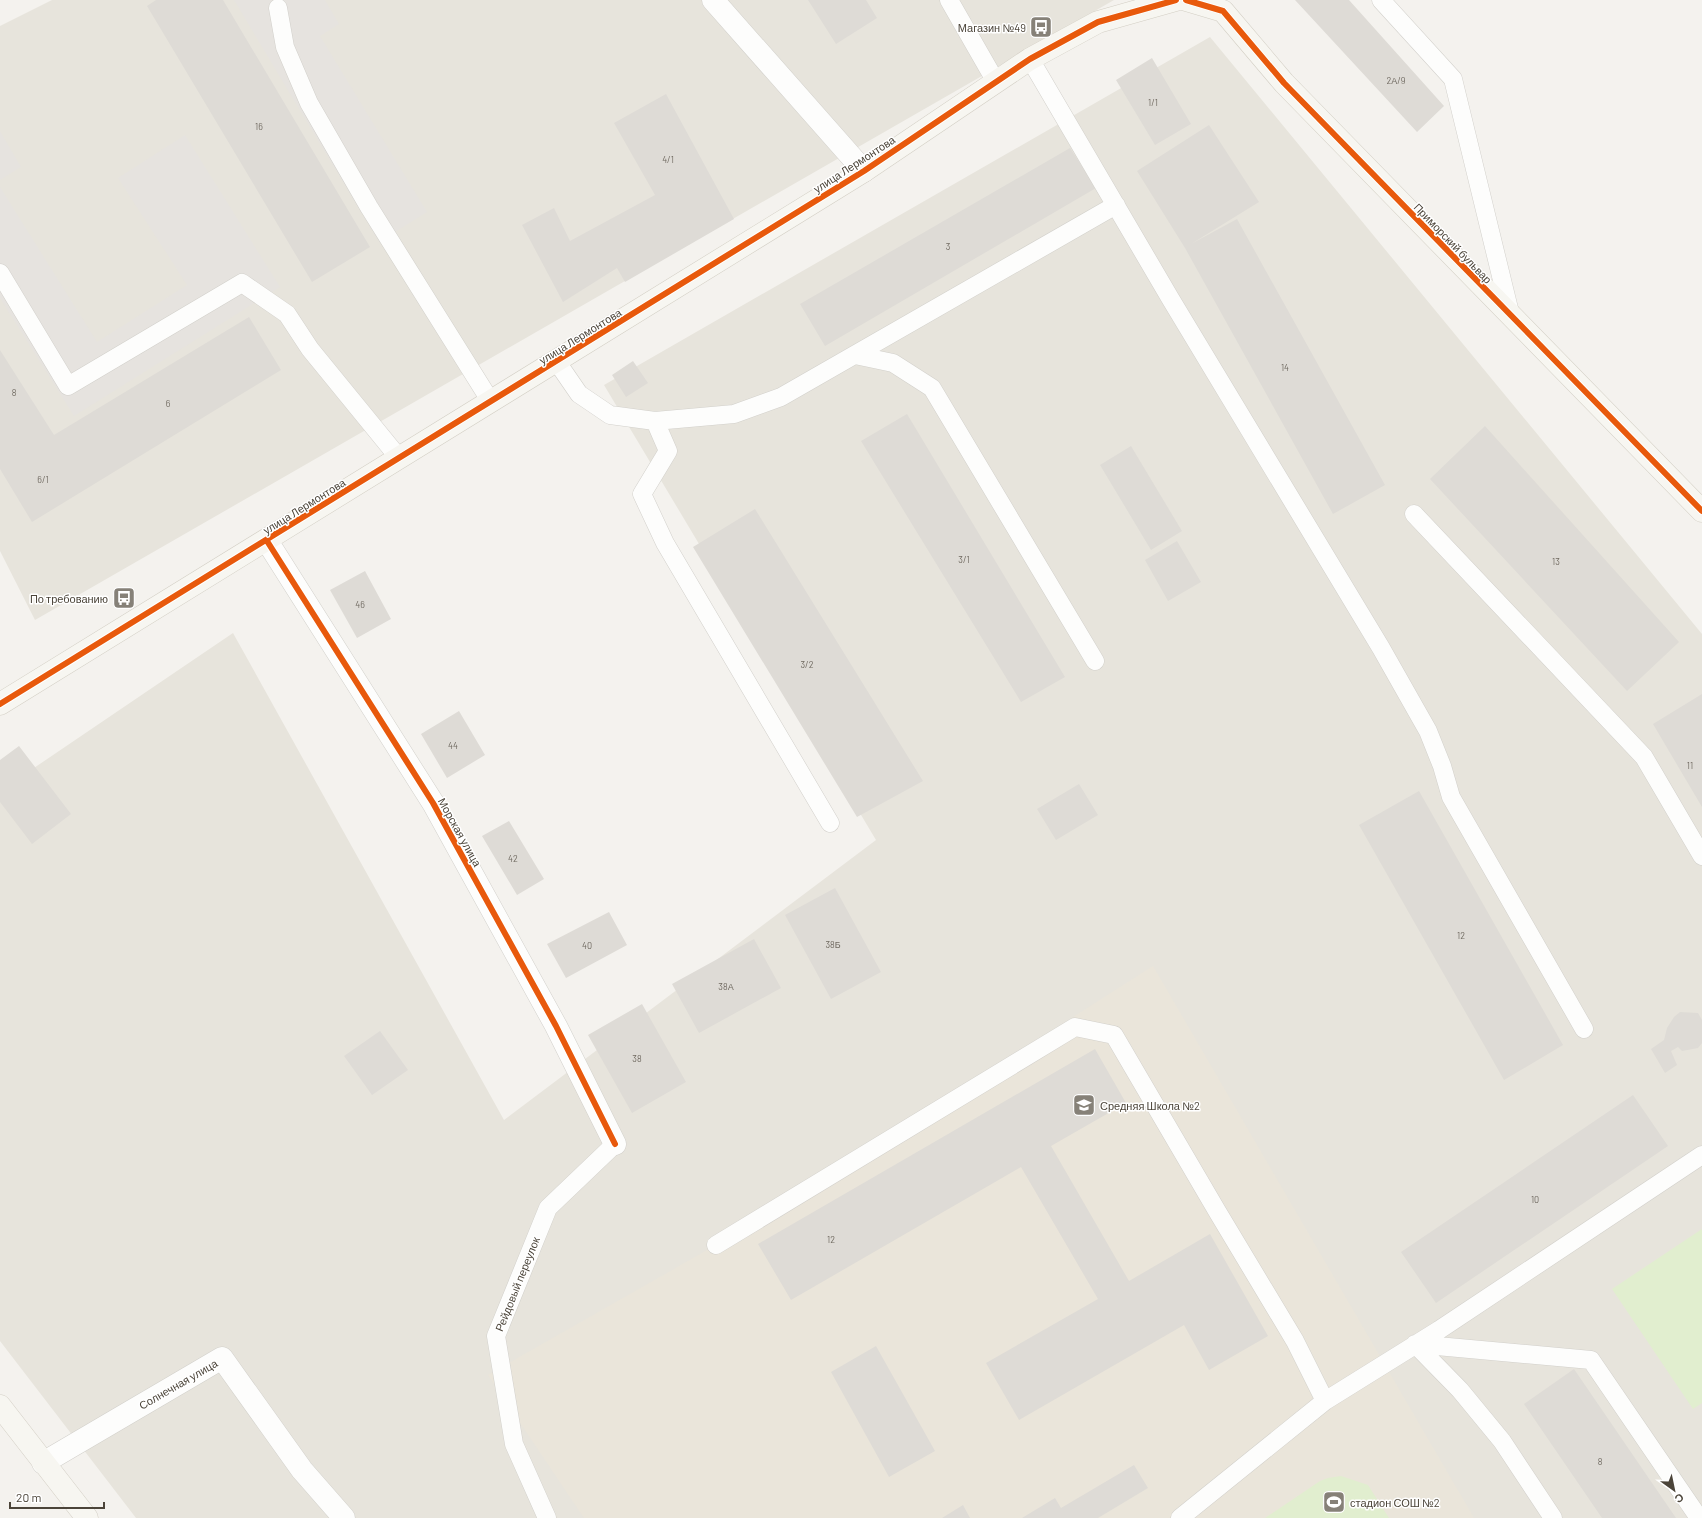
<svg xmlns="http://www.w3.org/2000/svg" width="1702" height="1518" font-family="Barlow,sans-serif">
  <rect width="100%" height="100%" fill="#f4f2ee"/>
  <path fill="#e7e4dc" d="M 52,0 L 1114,0 L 35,620 L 0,551 L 0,26 Z
    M 1210,37 L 1702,634 L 1702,1518 L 136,1518 L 0,1341 L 0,791 L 233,633 L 504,1120 L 876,840 L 604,385 Z"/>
  <path fill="#eae5da" d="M 1153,966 L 1474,1518 L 584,1518 L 488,1375 L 716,1245 Z"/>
  <path fill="#e1eecf" d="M 1702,1229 L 1702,1403 L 1693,1409 L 1612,1289 Z
    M 1341,1476 L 1368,1485 L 1389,1518 L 1265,1518 L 1320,1481 L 1328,1478 Z"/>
  <path fill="#e6e3df" d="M 234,0 L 325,0 L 339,24 L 320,36 L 427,212 L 379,242 Z
    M 0,131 L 21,167 L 0,180 Z
    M 185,135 L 280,287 L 74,416 L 0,298 L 0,187 L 97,342 L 187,285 L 118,178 Z"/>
  <path fill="#dedbd6" d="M 156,0 L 223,0 L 370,247 L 312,282 L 147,6 Z
    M 808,0 L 866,0 L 877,18 L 836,44 Z
    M 1295,0 L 1349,0 L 1444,106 L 1417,132 Z
    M 1152,58 L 1191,124 L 1155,145 L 1116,80 Z
    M 666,94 L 734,219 L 625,282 L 617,268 L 563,302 L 522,225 L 554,208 L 570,241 L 655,195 L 614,123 Z
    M 1209,125 L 1259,202 L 1191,244 L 1237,219 L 1385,485 L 1333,514 L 1185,248 L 1137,171 Z
    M 1070,148 L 1096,188 L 825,346 L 800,304 Z
    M 249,317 L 281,370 L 32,522 L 0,469 L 0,350 L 54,435 Z
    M 633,361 L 648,383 L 626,397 L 612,375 Z
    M 907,414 L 1065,677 L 1021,702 L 861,441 Z
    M 1485,426 L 1679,642 L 1627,691 L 1430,479 Z
    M 1131,446 L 1182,531 L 1151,550 L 1100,465 Z
    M 755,509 L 923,781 L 857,817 L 693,547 Z
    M 1177,541 L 1201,582 L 1168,601 L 1145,560 Z
    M 365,571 L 391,619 L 357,638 L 330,590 Z
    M 1702,694 L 1702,807 L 1653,724 Z
    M 459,711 L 485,755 L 447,778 L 421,734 Z
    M 19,746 L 71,814 L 32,844 L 0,802 L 0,760 Z
    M 1079,784 L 1098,815 L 1056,840 L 1037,809 Z
    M 1419,791 L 1563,1045 L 1504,1080 L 1359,825 Z
    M 509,821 L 544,879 L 517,895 L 482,836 Z
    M 835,888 L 881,972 L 831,999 L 785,915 Z
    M 609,912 L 627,945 L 566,978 L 547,944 Z
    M 754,939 L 781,988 L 699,1033 L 672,984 Z
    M 642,1004 L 686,1082 L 632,1113 L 588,1035 Z
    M 1680,1012 L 1698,1013 L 1702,1020 L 1702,1043 L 1698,1048 L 1682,1051 L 1678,1047 L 1671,1051 L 1677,1065 L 1665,1073 L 1651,1049 L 1664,1040 L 1667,1028 L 1674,1017 Z
    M 380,1031 L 408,1070 L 372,1095 L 344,1056 Z
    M 1095,1049 L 1126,1103 L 1051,1146 L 1129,1281 L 1210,1234 L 1268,1336 L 1209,1370 L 1184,1325 L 1019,1420 L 986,1363 L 1098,1299 L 1021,1167 L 791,1300 L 758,1244 Z
    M 1633,1095 L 1668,1146 L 1436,1303 L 1401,1252 Z
    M 876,1346 L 935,1451 L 889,1477 L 831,1372 Z
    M 1574,1369 L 1676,1518 L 1602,1518 L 1524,1404 Z
    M 1134,1465 L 1148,1488 L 1098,1518 L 1022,1518 L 1055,1498 L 1061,1508 Z
    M 963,1505 L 970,1518 L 942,1518 Z"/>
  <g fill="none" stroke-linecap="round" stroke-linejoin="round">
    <g stroke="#d2d0cb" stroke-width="19">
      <path id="lane" d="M 949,0 L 996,82
        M 1381,0 L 1453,79 L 1511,317
        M 278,8 L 285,47 L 309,103 L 369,207 L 491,402
        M 1030,59 L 1170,298 L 1381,648 L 1428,731 L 1442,766 L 1451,797 L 1584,1029
        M 0,273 L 68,386 L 242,283 L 287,314 L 310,349 L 399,458
        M 855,355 L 893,363 L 932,388 L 1095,661
        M 557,362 L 579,394 L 610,415 L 655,421 L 734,414 L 781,397 L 1116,205
        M 655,421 L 668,451 L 642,494 L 665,543 L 830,823
        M 1414,514 L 1644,757 L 1702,856
        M 716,1245 L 1075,1027 L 1114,1035 L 1217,1211 L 1295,1341 L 1325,1401 L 1180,1518
        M 1415,1344 L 1591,1360 L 1699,1518
        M 1415,1344 L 1460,1390 L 1502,1441 L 1553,1518
        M 1325,1401 L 1439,1330 L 1702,1155
        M 547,1518 L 514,1444 L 496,1336 L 548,1208 L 615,1144"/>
    </g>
    <g stroke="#d2d0cb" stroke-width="23">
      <path id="street" d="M 713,0 L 864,171
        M 267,541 L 433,803 L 556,1026 L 615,1144
        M 43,1463 L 222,1358 L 302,1470 L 344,1518"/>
    </g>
    <g stroke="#d3cfc5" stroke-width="23">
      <path id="secondary" d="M 1186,0 L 1223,11 L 1284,83 L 1702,511
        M 0,704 L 864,171 L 1030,59 L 1098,22 L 1176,0
        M 0,1406 L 87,1518"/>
    </g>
    <use href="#lane" stroke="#fdfdfc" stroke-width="18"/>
    <use href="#street" stroke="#fdfdfc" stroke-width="22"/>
    <use href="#secondary" stroke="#f7f6f1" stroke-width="22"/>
    <g stroke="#fff" stroke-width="8">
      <path id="cycleway" d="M 1186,0 L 1223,11 L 1284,83 L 1702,511
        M 267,541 L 433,803 L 556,1026 L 615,1144
        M 0,704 L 864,171 L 1030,59 L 1098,22 L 1176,0"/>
    </g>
    <use href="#cycleway" stroke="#e8590c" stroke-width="6"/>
  </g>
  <defs>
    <g id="bus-square" transform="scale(1.15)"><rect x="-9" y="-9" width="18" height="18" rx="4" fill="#868178" stroke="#fff"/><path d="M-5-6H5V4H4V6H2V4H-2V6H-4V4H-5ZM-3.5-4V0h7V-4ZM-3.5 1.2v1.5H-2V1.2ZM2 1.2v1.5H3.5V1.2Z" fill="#fff"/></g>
    <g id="school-square" transform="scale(1.15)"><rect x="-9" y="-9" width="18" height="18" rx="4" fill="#868178" stroke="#fff"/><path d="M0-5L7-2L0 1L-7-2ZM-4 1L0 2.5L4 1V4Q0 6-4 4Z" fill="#fff"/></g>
    <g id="stadium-square" transform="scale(1.15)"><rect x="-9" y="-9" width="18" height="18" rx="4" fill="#868178" stroke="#fff"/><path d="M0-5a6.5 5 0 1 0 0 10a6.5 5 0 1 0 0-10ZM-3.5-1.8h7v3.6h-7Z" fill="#fff"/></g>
  </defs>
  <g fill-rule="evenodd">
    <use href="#bus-square" x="1041" y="27"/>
    <use href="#bus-square" x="124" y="598"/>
    <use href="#school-square" x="1084" y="1105"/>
    <use href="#stadium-square" x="1334" y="1502"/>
  </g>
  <g text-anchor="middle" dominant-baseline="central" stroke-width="3" stroke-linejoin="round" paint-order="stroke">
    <g font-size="9" fill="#706a61">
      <text x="1396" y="80">2А/9</text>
      <text x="1153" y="102">1/1</text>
      <text x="259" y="126">16</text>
      <text x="668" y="159">4/1</text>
      <text x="948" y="246">3</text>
      <text x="1285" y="367">14</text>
      <text x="14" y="392">8</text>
      <text x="168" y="403">6</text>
      <text x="43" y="479">6/1</text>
      <text x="964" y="559">3/1</text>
      <text x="1556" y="561">13</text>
      <text x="360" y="604">46</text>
      <text x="807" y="664">3/2</text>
      <text x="453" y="745">44</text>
      <text x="1690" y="765">11</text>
      <text x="513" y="858">42</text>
      <text x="1461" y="935">12</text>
      <text x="833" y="944">38Б</text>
      <text x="587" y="945">40</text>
      <text x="726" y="986">38А</text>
      <text x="637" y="1058">38</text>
      <text x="1535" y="1199">10</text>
      <text x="831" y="1239">12</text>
      <text x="1600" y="1461">8</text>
    </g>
    <g font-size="11" fill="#4b4439" stroke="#fff" text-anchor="end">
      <text x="1026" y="27">Магазин №49</text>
      <text x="108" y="598">По требованию</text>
      <text x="1100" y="1105" text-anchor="start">Средняя Школа №2</text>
      <text x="1350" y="1502" text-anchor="start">стадион СОШ №2</text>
    </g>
    <g font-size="11" fill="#4b4439" stroke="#fff">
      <text transform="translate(854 164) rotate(-33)">улица Лермонтова</text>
      <text transform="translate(1453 243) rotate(46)">Приморский бульвар</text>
      <text transform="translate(580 336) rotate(-32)">улица Лермонтова</text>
      <text transform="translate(304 506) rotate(-32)">улица Лермонтова</text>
      <text transform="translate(460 832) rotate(61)">Морская улица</text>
      <text transform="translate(517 1284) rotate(-68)">Рейдовый переулок</text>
      <text transform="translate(178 1384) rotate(-30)">Солнечная улица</text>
    </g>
  </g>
  <g transform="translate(1674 1490) rotate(147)" stroke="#ffffff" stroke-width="3" paint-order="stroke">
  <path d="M0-3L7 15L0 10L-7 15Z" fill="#4b4439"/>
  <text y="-6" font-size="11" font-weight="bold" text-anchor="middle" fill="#4b4439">С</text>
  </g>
  <path d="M10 1502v6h94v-6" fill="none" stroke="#4b4439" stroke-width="2"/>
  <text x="16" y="1502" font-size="12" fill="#4b4439" stroke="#ffffff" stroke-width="3" paint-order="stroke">20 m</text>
</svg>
